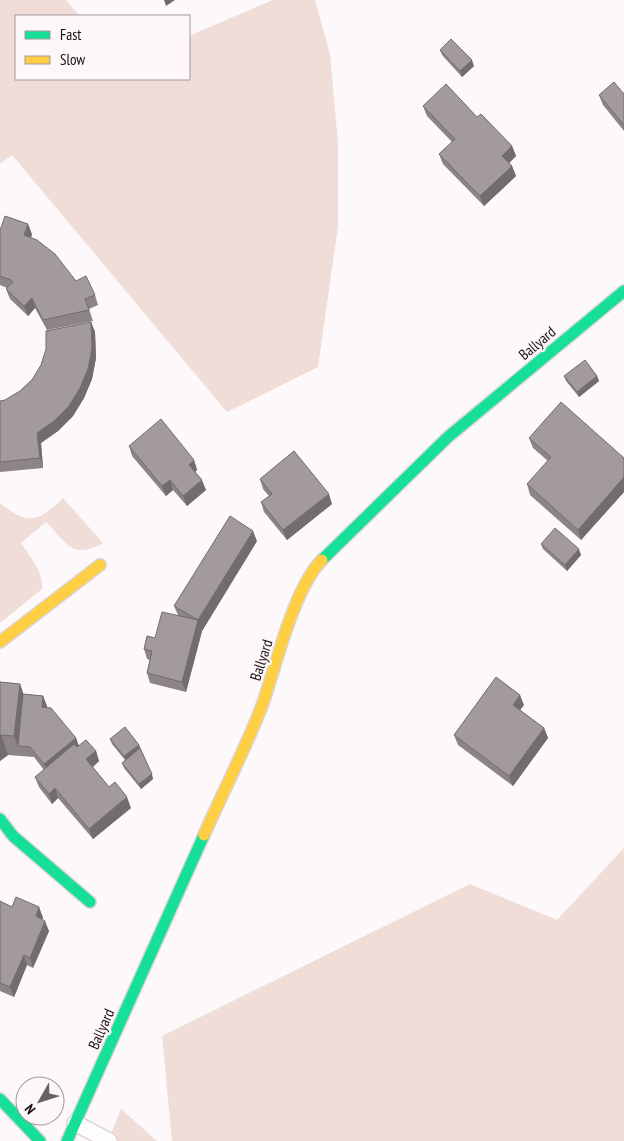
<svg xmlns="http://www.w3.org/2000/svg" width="624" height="1141" font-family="'PT Sans Narrow',sans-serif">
  <rect width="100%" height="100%" fill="#fdf8fa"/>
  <path fill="#f0ddd7" d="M 0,0 L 66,0 L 80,16 L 16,16 L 16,79 L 189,79 L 189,36 L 273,0 L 315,0 L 330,54 L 338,143 L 338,226 L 318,367 L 227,412 L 12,155 L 0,164 Z
    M 63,498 L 103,543 C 71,560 67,543 46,522 L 21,543 C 30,557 44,572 42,589 L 0,623 L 0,503 C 28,526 38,522 63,498 Z
    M 624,848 L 624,1141 L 172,1141 L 162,1036 L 470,884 L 557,920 Z
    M 121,1109 L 157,1141 L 108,1141 Z"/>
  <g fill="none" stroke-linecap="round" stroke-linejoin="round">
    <g stroke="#dcd3d7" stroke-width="18">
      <path id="lane" d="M 75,1123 L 109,1141"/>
    </g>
    <g stroke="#dcd3d7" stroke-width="14">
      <path id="fast" d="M 322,560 L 448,437 L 624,291
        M 0,819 L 13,836 L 90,902
        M 0,1099 L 40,1141
        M 67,1141 L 204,835"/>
    </g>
    <g stroke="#dcd3d7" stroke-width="14">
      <path id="slow" d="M 0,642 L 100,565
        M 204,835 C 223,792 246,748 263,703 C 276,665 294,588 322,560"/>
    </g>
    <use href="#lane" stroke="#fffefe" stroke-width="15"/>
    <use href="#fast" stroke="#16e098" stroke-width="11"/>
    <use href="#slow" stroke="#ffcf43" stroke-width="11"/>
  </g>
  <path fill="#8c8486" d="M 440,50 L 474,66 L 462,77 L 442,55 Z
    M 623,93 L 624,93 L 624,131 L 603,105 L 599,95 Z
    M 423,106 L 477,117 L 512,146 L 516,156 L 509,163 L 512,166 L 516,176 L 484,206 L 443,164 L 439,154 L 452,142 L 427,116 Z
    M 0,228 L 32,234 L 31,238 L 76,281 L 95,295 L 98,305 L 89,309 L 93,321 L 47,330 L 35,308 L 28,316 L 10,299 L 6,289 L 7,288 L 0,285 Z
    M 91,322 L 95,332 L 96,358 L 92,379 L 84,398 L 73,416 L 58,431 L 41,443 L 43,468 L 0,472 L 0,401 L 5,400 L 20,391 Z
    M 564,376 L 597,376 L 599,381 L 579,397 L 566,381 Z
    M 529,438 L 624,458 L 624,492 L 581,540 L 530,495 L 527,484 L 548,461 L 533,448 Z
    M 129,446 L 194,460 L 197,470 L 195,472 L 206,490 L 187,506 L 173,490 L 166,496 L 132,456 Z
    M 260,479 L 332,504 L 287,540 L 264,512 L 261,502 L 269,496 L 263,489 Z
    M 257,541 L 202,631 L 186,692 L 150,683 L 147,673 L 150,660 L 147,659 L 144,649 L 178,615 L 174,606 Z
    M 541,544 L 581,555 L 567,571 L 543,549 Z
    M 0,682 L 20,684 L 23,694 L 43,696 L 47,707 L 76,738 L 79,746 L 96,751 L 99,761 L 93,767 L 109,787 L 131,808 L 93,839 L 58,798 L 52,804 L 39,787 L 35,777 L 44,770 L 34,757 L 8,755 L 0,761 Z
    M 524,705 L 520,710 L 544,728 L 548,738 L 513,786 L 458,745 L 454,735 Z
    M 110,739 L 139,745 L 153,779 L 141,789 L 124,768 L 122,763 L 125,760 L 112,744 Z
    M 0,901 L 12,907 L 39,907 L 43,918 L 42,919 L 49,931 L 33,968 L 27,965 L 14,997 L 0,991 Z"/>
  <path fill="#726c6d" d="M 164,0 L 175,0 L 166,6 Z
    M 472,60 L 474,66 L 462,77 L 460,71 Z
    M 512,146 L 516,156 L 506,166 L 502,156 Z
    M 512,166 L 516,176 L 484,206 L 480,196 Z
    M 28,224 L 32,234 L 28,245 L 24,235 Z
    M 32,298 L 35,308 L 28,316 L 24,306 Z
    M 91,322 L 95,332 L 96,358 L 92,379 L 84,398 L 73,416 L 58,431 L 41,443 L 43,468 L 40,458 L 37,433 Z
    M 597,376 L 599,381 L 579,397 L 577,392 Z
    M 194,460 L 197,470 L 192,475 L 189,465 Z
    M 624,477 L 624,492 L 581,540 L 578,530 Z
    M 170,480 L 173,490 L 166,496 L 162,486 Z
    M 202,480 L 206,490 L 187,506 L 183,496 Z
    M 329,494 L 332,504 L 287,540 L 283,530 Z
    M 253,531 L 257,541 L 202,631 L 186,692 L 182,682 L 198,620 Z
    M 579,549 L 581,555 L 567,571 L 565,565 Z
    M 20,684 L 27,704 L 18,746 L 14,736 Z
    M 520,695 L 524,705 L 516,715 L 513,705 Z
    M 43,696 L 47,706 L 46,717 L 42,707 Z
    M 544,728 L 548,738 L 513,786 L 509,776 Z
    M 1,735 L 8,755 L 0,761 L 0,736 Z
    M 76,738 L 79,748 L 48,774 L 44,764 Z
    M 139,745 L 141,750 L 126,762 L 124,756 Z
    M 96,751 L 99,761 L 90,769 L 86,759 Z
    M 152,774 L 153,779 L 141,789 L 139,784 Z
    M 55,788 L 58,798 L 52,804 L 49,794 Z
    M 127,797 L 131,808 L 93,839 L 89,829 Z
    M 39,907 L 43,918 L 39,926 L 36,916 Z
    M 45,921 L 49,931 L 33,968 L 30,958 Z
    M 24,955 L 27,965 L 14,997 L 10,987 Z"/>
  <path fill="#a39a9c" stroke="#726c6d" d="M 451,39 L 472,60 L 460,71 L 440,50 Z
    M 614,82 L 623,93 L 624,93 L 624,125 L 599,95 Z
    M 446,84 L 477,117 L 481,114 L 512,146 L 502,156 L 512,166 L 480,196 L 439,154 L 455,139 L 423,106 Z
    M 5,216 L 28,224 L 24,235 L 37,240 L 55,254 L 76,281 L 86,276 L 95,295 L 85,299 L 89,310 L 43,320 L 32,298 L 24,306 L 6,289 L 13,282 L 11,280 L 0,276 L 0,228 L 1,228 Z
    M 91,322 L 92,348 L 88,369 L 80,388 L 69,406 L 54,421 L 37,433 L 40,458 L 0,462 L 0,401 L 5,400 L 20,391 L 32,380 L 41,365 L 46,349 L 46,331 Z
    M 585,360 L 597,376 L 577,392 L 564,376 Z
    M 561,402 L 624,458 L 624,477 L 578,530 L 527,484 L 551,457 L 529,438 Z
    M 161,419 L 194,460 L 189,465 L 202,480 L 183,496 L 170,480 L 162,486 L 129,446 Z
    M 294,451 L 329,494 L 283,530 L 261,502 L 272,494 L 260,479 Z
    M 230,516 L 253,531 L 198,620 L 182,682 L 147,673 L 152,651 L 144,649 L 147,636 L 155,638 L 162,612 L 198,620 L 174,606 Z
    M 555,528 L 579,549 L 565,565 L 541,544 Z
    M 496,677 L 520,695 L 513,705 L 544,728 L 509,776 L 454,735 Z
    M 0,682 L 20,684 L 14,736 L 1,735 L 0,736 Z
    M 23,694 L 43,696 L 42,707 L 51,708 L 76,738 L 44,764 L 30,747 L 18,746 Z
    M 125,727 L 139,745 L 124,756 L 110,739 Z
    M 86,740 L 96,751 L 86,759 L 109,787 L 115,782 L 127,797 L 89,829 L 55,788 L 49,794 L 35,777 L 74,744 L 77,747 Z
    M 140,748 L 152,774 L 139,784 L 122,763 Z
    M 16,897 L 39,907 L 36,916 L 45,921 L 30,958 L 24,955 L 10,987 L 0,983 L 0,901 L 12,907 Z"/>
  <g text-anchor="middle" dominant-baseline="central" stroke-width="5" stroke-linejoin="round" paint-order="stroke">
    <g font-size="15" fill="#160c11" stroke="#fef7fa">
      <text transform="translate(537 343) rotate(-40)">Ballyard</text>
      <text transform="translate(261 660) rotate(-72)">Ballyard</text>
      <text transform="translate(101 1029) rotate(-66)">Ballyard</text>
    </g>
  </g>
  <rect x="15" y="15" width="175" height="65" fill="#fef7fa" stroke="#a1999d"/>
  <rect x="25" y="31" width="25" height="8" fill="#16e098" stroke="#a1999d"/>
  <text x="60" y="40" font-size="15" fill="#160c11">Fast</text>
  <rect x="25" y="56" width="25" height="8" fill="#ffcf43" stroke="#a1999d"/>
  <text x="60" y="65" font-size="15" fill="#160c11">Slow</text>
  <g transform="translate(40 1101) rotate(231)"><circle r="24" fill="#fef7fa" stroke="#a1999d"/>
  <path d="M0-4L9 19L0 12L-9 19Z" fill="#675f63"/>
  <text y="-8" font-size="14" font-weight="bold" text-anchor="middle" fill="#160c11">N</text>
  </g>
</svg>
